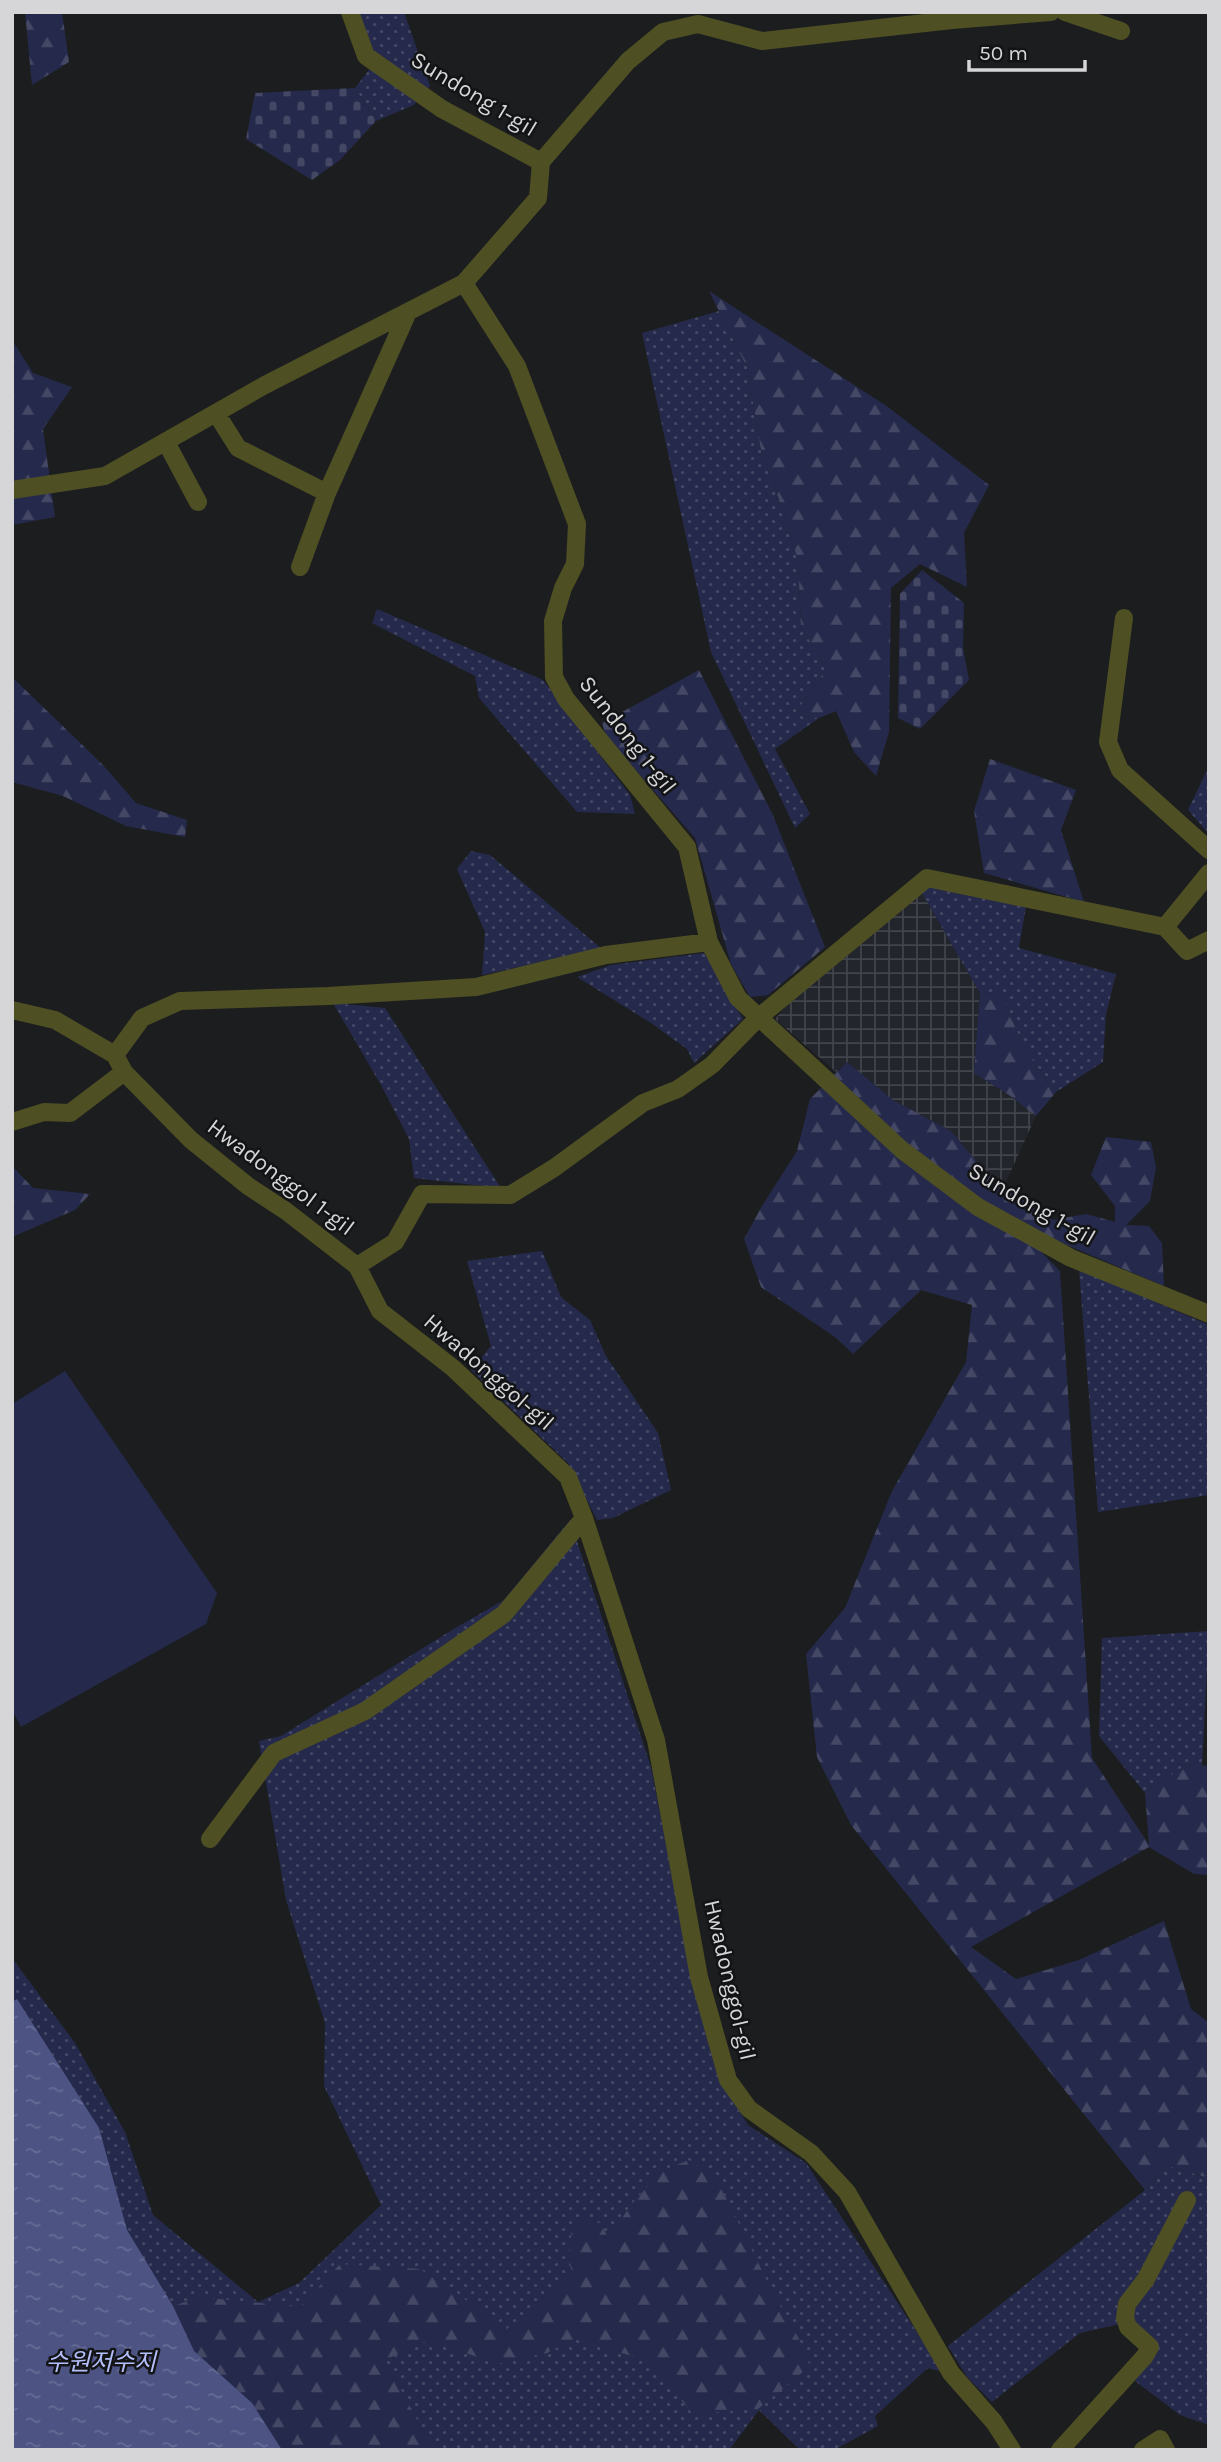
<svg xmlns="http://www.w3.org/2000/svg" width="1221" height="2462" font-family="Karla,'Noto Sans KR',sans-serif">
  <defs>
    <pattern id="industrial-grid" width="8" height="8" patternUnits="userSpaceOnUse" patternTransform="scale(1.75)"><rect width="8" height="8" fill="#23252d"/><path d="M0 4h8M4 0v8" fill="none" stroke="#42444b"/></pattern>
    <pattern id="green-dots" width="8" height="8" patternUnits="userSpaceOnUse" patternTransform="scale(1.75)"><rect width="8" height="8" fill="#252a4c"/><path d="M2 2h.1M6 6h.1" fill="none" stroke="#444865" stroke-width="1.8" stroke-linecap="round"/></pattern>
    <pattern id="forest-firs" width="22" height="20" patternUnits="userSpaceOnUse" patternTransform="scale(1.75)"><rect width="22" height="20" fill="#252a4c"/><path d="M5 1l3.5 6h-7zM16 11l3.5 6h-7z" fill="#444865"/></pattern>
    <pattern id="cemetery-stones" width="16" height="16" patternUnits="userSpaceOnUse" patternTransform="scale(1.75)"><rect width="16" height="16" fill="#252a4c"/><path d="M2 7V4a2 2 0 0 1 4 0v3zM10 15v-3a2 2 0 0 1 4 0v3z" fill="#444865"/></pattern>
    <pattern id="water-ripples" width="26" height="14" patternUnits="userSpaceOnUse" patternTransform="scale(1.75)"><rect width="26" height="14" fill="#4d5484"/><path d="M2 4q2-2 4 0t4 0M15 11q2-2 4 0t4 0" fill="none" stroke="#666c95"/></pattern>
  </defs>
  <rect width="100%" height="100%" fill="#1c1d1f"/>
  <path fill="url(#industrial-grid)" d="M 922,893 L 980,993 L 975,1073 L 1009,1095 L 1036,1116 L 1004,1186 L 988,1175 L 951,1131 L 893,1100 L 847,1062 L 836,1072 L 775,1019 L 786,1006 Z"/>
  <path fill="url(#green-dots)" d="M 344,12 L 404,12 L 430,86 L 414,105 L 376,121 L 355,88 L 369,70 Z
    M 719,311 L 747,367 L 761,450 L 782,507 L 798,560 L 801,627 L 827,668 L 794,715 L 819,718 L 775,749 L 810,814 L 795,828 L 711,652 L 642,333 Z
    M 377,609 L 543,680 L 630,795 L 635,814 L 577,812 L 479,698 L 475,676 L 372,623 Z
    M 1209,766 L 1209,834 L 1188,810 Z
    M 471,851 L 490,855 L 602,949 L 482,975 L 485,932 L 457,869 Z
    M 928,885 L 1026,906 L 1019,948 L 1116,974 L 1106,1014 L 1103,1062 L 1056,1092 L 1025,1050 L 1001,994 L 980,993 L 922,893 Z
    M 704,953 L 743,1019 L 694,1063 L 687,1049 L 651,1023 L 577,977 L 611,965 Z
    M 333,1003 L 385,1008 L 501,1188 L 414,1178 L 409,1139 L 381,1085 Z
    M 542,1251 L 561,1297 L 590,1320 L 606,1356 L 658,1433 L 671,1490 L 613,1518 L 597,1520 L 568,1463 L 471,1370 L 491,1346 L 467,1261 Z
    M 1079,1269 L 1209,1325 L 1209,1495 L 1098,1512 Z
    M 570,1520 L 651,1767 L 695,1992 L 723,2085 L 748,2125 L 806,2163 L 943,2372 L 928,2368 L 875,2416 L 878,2426 L 834,2450 L 800,2450 L 759,2410 L 729,2450 L 12,2450 L 12,1958 L 75,2043 L 125,2132 L 153,2215 L 258,2302 L 299,2283 L 381,2205 L 324,2086 L 325,2023 L 286,1900 L 259,1741 L 281,1736 L 452,1630 L 504,1600 Z
    M 1209,1631 L 1202,1766 L 1187,1764 L 1145,1793 L 1099,1736 L 1102,1638 Z
    M 1165,2165 L 1209,2178 L 1209,2425 L 1180,2415 L 1135,2381 L 1155,2348 L 1120,2324 L 1080,2333 L 992,2402 L 967,2377 L 948,2346 L 1145,2190 Z"/>
  <path fill="url(#forest-firs)" d="M 25,12 L 62,12 L 69,62 L 32,85 Z
    M 709,291 L 888,407 L 989,485 L 964,533 L 967,587 L 920,564 L 891,588 L 889,732 L 876,776 L 854,752 L 836,711 L 819,718 L 794,715 L 827,668 L 801,627 L 798,560 L 782,507 L 761,450 L 747,367 Z
    M 12,340 L 33,373 L 72,387 L 43,429 L 55,517 L 12,525 Z
    M 699,670 L 773,815 L 825,947 L 768,995 L 750,997 L 731,964 L 695,838 L 606,736 L 602,723 Z
    M 12,677 L 103,765 L 136,803 L 187,820 L 185,837 L 126,826 L 63,796 L 12,782 Z
    M 990,759 L 1076,790 L 1061,830 L 1084,902 L 984,873 L 974,811 Z
    M 980,993 L 1001,994 L 1025,1050 L 1056,1092 L 1036,1116 L 1009,1095 L 974,1073 Z
    M 847,1062 L 893,1100 L 951,1131 L 988,1175 L 1053,1220 L 1086,1214 L 1115,1222 L 1115,1206 L 1091,1175 L 1106,1137 L 1151,1142 L 1156,1167 L 1150,1201 L 1126,1225 L 1149,1226 L 1162,1243 L 1164,1286 L 1048,1237 L 1040,1251 L 1060,1271 L 1092,1758 L 1149,1845 L 1145,1793 L 1187,1764 L 1209,1766 L 1209,1875 L 1194,1874 L 1149,1847 L 971,1947 L 1016,1979 L 1079,1960 L 1164,1921 L 1191,2009 L 1209,2023 L 1209,2178 L 1165,2165 L 1145,2190 L 851,1825 L 817,1757 L 806,1654 L 845,1608 L 892,1491 L 966,1362 L 972,1305 L 921,1290 L 853,1354 L 835,1337 L 761,1287 L 744,1239 L 762,1206 L 797,1151 L 810,1099 Z
    M 12,1166 L 33,1188 L 90,1194 L 75,1210 L 12,1237 Z
    M 689,2160 L 717,2179 L 771,2289 L 798,2337 L 810,2366 L 758,2409 L 693,2414 L 647,2361 L 575,2338 L 547,2353 L 497,2364 L 429,2340 L 385,2360 L 421,2427 L 435,2450 L 282,2450 L 252,2403 L 194,2351 L 173,2306 L 200,2297 L 300,2307 L 340,2264 L 420,2269 L 482,2311 L 502,2333 L 572,2275 L 569,2255 L 573,2219 L 600,2223 L 609,2239 L 630,2206 L 661,2171 Z"/>
  <path fill="url(#cemetery-stones)" d="M 355,88 L 376,121 L 340,160 L 312,180 L 246,139 L 255,93 Z
    M 922,570 L 964,603 L 963,649 L 969,680 L 920,729 L 898,718 L 900,594 Z"/>
  <path fill="#252a4c" d="M 65,1371 L 217,1593 L 206,1624 L 21,1727 L 12,1710 L 12,1404 Z"/>
  <path fill="url(#water-ripples)" d="M 17,1999 L 99,2128 L 127,2230 L 173,2306 L 194,2351 L 252,2403 L 282,2450 L 12,2450 L 12,2002 Z"/>
  <g fill="none" stroke-linecap="round" stroke-linejoin="round">
    <path stroke="#4f4f24" stroke-width="18" d="M 1065,12 L 1121,31
      M 541,162 L 628,61 L 663,32 L 698,24 L 762,41 L 952,20 L 1051,12
      M 464,283 L 517,366 L 577,524 L 575,564 L 563,588 L 553,621 L 554,677 L 566,699 L 687,847 L 709,942 L 738,998 L 902,1150 L 978,1207 L 1071,1258 L 1209,1314
      M 216,413 L 238,448 L 327,493
      M 166,442 L 198,502
      M 12,490 L 105,476 L 265,385 L 464,283 L 538,198 L 541,162 L 442,109 L 366,56 L 350,12
      M 300,567 L 327,493 L 408,312
      M 1124,618 L 1108,742 L 1120,770 L 1209,850
      M 1165,927 L 1187,951 L 1209,940
      M 12,1010 L 55,1020 L 115,1055 L 124,1072 L 191,1140 L 248,1186 L 286,1211 L 357,1266 L 395,1242 L 422,1194 L 510,1195 L 554,1168 L 643,1103 L 678,1089 L 712,1065 L 758,1018 L 927,878 L 1165,927 L 1209,873
      M 115,1055 L 142,1018 L 180,1001 L 328,996 L 476,987 L 606,955 L 709,942
      M 12,1122 L 44,1112 L 70,1113 L 124,1072
      M 357,1266 L 380,1311 L 453,1368 L 568,1477 L 584,1518 L 656,1740 L 699,1977 L 728,2080 L 749,2109 L 811,2153 L 847,2192 L 951,2373 L 994,2422 L 1012,2450
      M 210,1839 L 274,1753 L 365,1711 L 504,1614 L 584,1518
      M 1060,2450 L 1145,2356 L 1150,2347 L 1128,2327 L 1125,2318 L 1127,2304 L 1146,2279 L 1187,2200
      M 1143,2450 L 1160,2439 L 1166,2450"/>
  </g>
  <g text-anchor="middle" dominant-baseline="central" stroke-width="5" stroke-linejoin="round" paint-order="stroke">
    <g font-size="23" fill="#d6d6d8" stroke="#131416">
      <text transform="translate(474 94) rotate(31)">Sundong 1-gil</text>
      <text transform="translate(628 735) rotate(52)">Sundong 1-gil</text>
      <text transform="translate(281 1177) rotate(37)">Hwadonggol 1-gil</text>
      <text transform="translate(1032 1204) rotate(30)">Sundong 1-gil</text>
      <text transform="translate(489 1372) rotate(41)">Hwadonggol-gil</text>
      <text transform="translate(730 1980) rotate(77)">Hwadonggol-gil</text>
    </g>
    <g font-size="24" font-style="italic" fill="#b4befb" stroke="#131416">
      <text x="101" y="2362">수원저수지</text>
    </g>
  </g>
  <rect width="1221" height="2462" fill="none" stroke="#d6d6d8" stroke-width="28"/>
  <path d="M969 60v10h116v-10" fill="none" stroke="#d6d6d8" stroke-width="3.5"/>
  <text x="979" y="60" font-size="21" fill="#d6d6d8" stroke="#131416" stroke-width="5" paint-order="stroke">50 m</text>
</svg>
